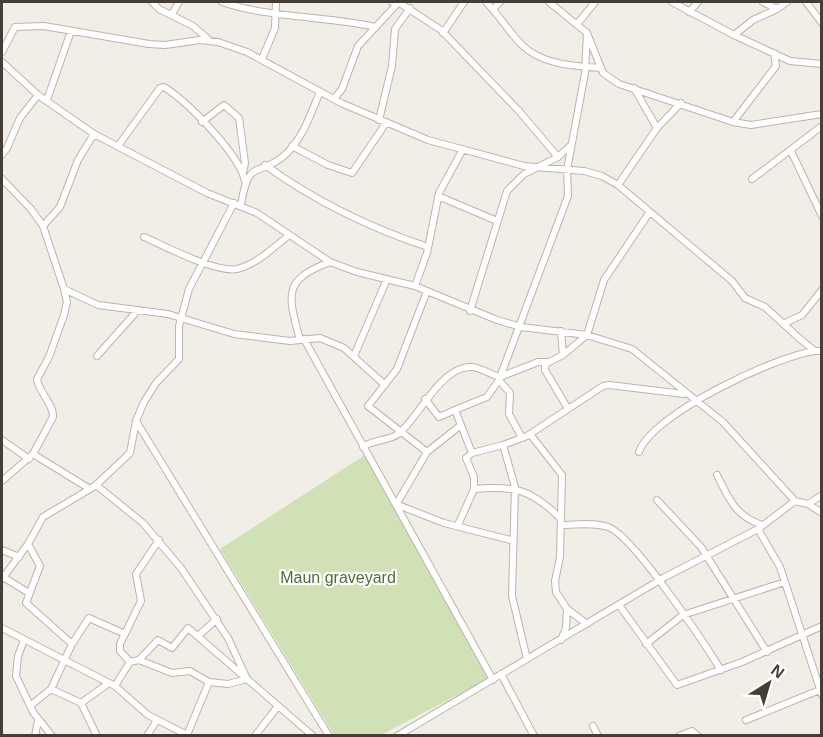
<svg xmlns="http://www.w3.org/2000/svg" width="823" height="737" font-family="Arial,sans-serif">
  <rect width="100%" height="100%" fill="#f1eee7"/>
  <path fill="#d0e1b5" d="M 368,453 L 490,678 L 381,735 L 334,735 L 220,549 Z"/>
  <g fill="none" stroke-linecap="round" stroke-linejoin="round">
    <g stroke="#bcb5ab" stroke-width="8">
      <path id="minor" d="M 152,2 L 159,9 L 193,26 L 208,39
        M 222,2 C 268,18 326,16 376,27
        M 398,2 L 441,30 L 519,111 L 558,157 L 570,146
        M 486,2 C 499,15 509,32 522,45 C 542,65 575,66 601,68
        M 549,2 L 587,33 L 603,73 L 619,84 L 733,122 L 751,125 L 822,114
        M 672,2 L 734,35
        M 763,2 L 777,9 L 787,2
        M 806,2 L 822,23
        M 493,9 L 500,2
        M 777,9 L 753,20 L 734,35 L 790,61 L 822,64
        M 689,12 L 698,2
        M 172,14 L 179,2
        M 578,23 L 595,2
        M 443,33 L 464,2
        M 2,52 L 15,27 L 44,26 L 149,44 L 165,45 L 200,40 L 218,42 L 247,52 L 341,103 L 428,140 L 524,166 L 584,171 L 602,176 L 618,185 L 732,281 L 745,298 L 765,307 L 800,339 L 815,351 L 822,351
        M 262,59 L 275,28 L 276,2
        M 2,62 L 38,95 L 94,134 L 207,193 L 257,213 L 330,262 L 357,272 L 415,286 L 497,320 L 521,327 L 587,335 L 632,349 L 723,422 L 795,501
        M 334,99 L 342,89 L 358,46 L 398,3 L 392,2
        M 47,100 L 71,31
        M 379,120 L 392,66 L 395,29 L 410,8
        M 202,122 L 224,105 L 239,118 L 245,163 L 243,173
        M 733,122 L 776,66 L 774,53
        M 657,128 L 681,103
        M 118,146 L 160,88 L 164,87 C 188,102 239,154 245,181
        M 292,146 L 328,165 L 352,173 L 386,123
        M 791,151 L 822,216
        M 2,155 L 7,148 L 20,118 L 38,95
        M 265,165 C 315,201 370,228 428,247
        M 2,179 L 31,209 L 43,226 L 64,289 L 67,302 L 64,315 L 49,357 L 37,379 C 39,393 54,404 53,417 L 33,454 L 2,481
        M 752,179 L 822,126
        M 618,185 L 657,128 L 634,88
        M 438,196 L 497,221
        M 241,205 C 249,155 259,179 286,154 C 303,138 311,113 320,92
        M 43,226 L 60,207 L 78,160 L 94,134
        M 144,237 C 165,246 215,273 237,269 C 257,264 273,248 288,236
        M 415,286 L 427,253 L 439,193 L 463,149
        M 64,289 L 98,305 L 168,314 L 234,334 L 290,341 L 320,338 L 344,348 L 385,385
        M 427,291 L 397,369 L 368,406 L 427,452 L 461,425
        M 470,311 L 507,191 L 524,174 L 558,157
        M 783,324 L 802,315 L 822,290
        M 561,331 L 563,355 L 545,364 L 545,370 L 568,409
        M 304,339 L 493,680
        M 300,340 C 288,295 282,280 330,262
        M 563,355 L 587,335 L 604,280 L 649,213
        M 97,356 L 138,310
        M 354,356 L 387,279
        M 425,399 L 439,417 L 455,410
        M 136,421 L 329,736
        M 530,434 L 562,475 L 560,557 L 555,581 L 556,592 L 567,609 L 587,624
        M 522,438 L 509,414 L 510,393 L 499,380 L 568,196 L 567,170 L 585,73 L 587,33
        M 2,440 L 29,459
        M 363,447 C 374,439 389,441 398,434 C 418,419 439,369 469,367 C 480,366 490,375 500,377 L 538,362 L 548,362
        M 639,452 C 652,414 776,356 815,351
        M 472,453 L 503,445
        M 33,454 L 90,489 L 96,485 L 143,523 L 181,568 L 228,638 L 247,679
        M 717,475 C 729,499 735,516 762,525
        M 96,485 L 130,453 L 136,421 L 144,402 L 156,383 L 179,359 L 179,326 L 189,289 L 234,203
        M 474,489 L 474,477 L 466,458 L 472,453 L 455,410 L 487,397 L 499,380
        M 657,500 L 701,547 L 767,652
        M 397,503 L 427,452
        M 808,504 L 822,495
        M 398,505 L 444,523 L 514,541
        M 458,525 L 474,489 C 515,485 532,490 561,519
        M 562,525 C 576,525 594,522 608,527 C 633,535 704,643 721,670
        M 758,529 L 780,567 L 822,695
        M 159,540 L 136,574 L 141,601 L 120,644 L 120,651 L 130,662 L 139,660 L 172,673 L 190,671 L 209,682
        M 28,544 L 40,566 L 26,603 L 72,644 L 51,689 L 30,706
        M 2,550 L 19,557
        M 3,577 L 29,593
        M 2,579 L 28,544 L 43,517 L 90,489
        M 619,605 L 677,685 L 742,662 L 822,626
        M 2,628 L 115,686 L 148,715 L 189,736
        M 199,635 L 217,619
        M 24,640 L 18,656 L 16,676 L 33,712 L 52,736
        M 561,640 L 566,628 L 567,609
        M 72,644 L 89,618 L 125,634
        M 646,644 L 683,615 L 785,582
        M 527,659 L 512,596 L 515,487 L 503,445 L 527,436 L 603,386 L 609,385 L 684,394
        M 139,660 L 158,640 L 172,648 L 188,628 L 313,736
        M 501,674 L 534,736
        M 115,686 L 130,662
        M 51,689 L 81,703 L 97,736
        M 81,703 L 109,683
        M 746,720 L 822,689
        M 593,726 L 598,736
        M 187,735 L 209,682 L 228,684 L 247,679
        M 35,736 L 38,720
        M 147,736 L 157,720
        M 255,736 L 278,706
        M 397,736 L 665,577 L 758,529 L 795,501 L 808,504 L 822,513
        M 679,736 L 692,731 L 698,736"/>
    </g>
    <use href="#minor" stroke="#fff" stroke-width="6"/>
  </g>
  <g text-anchor="middle" dominant-baseline="central" stroke-width="4.5" stroke-linejoin="round" paint-order="stroke">
    <g font-size="16" fill="#4d6f31" stroke="#fff">
      <text x="338" y="577">Maun graveyard</text>
    </g>
  </g>
  <rect width="823" height="737" fill="none" stroke="#443e37" stroke-width="6"/>
  <g transform="translate(769 683) rotate(37)" stroke="#ffffff" stroke-width="4.5" paint-order="stroke">
  <path d="M0-4.5L10 22L0 15L-10 22Z" fill="#443e37"/>
  <text y="-9" font-size="16" font-weight="bold" text-anchor="middle" fill="#443e37">N</text>
  </g>
</svg>
